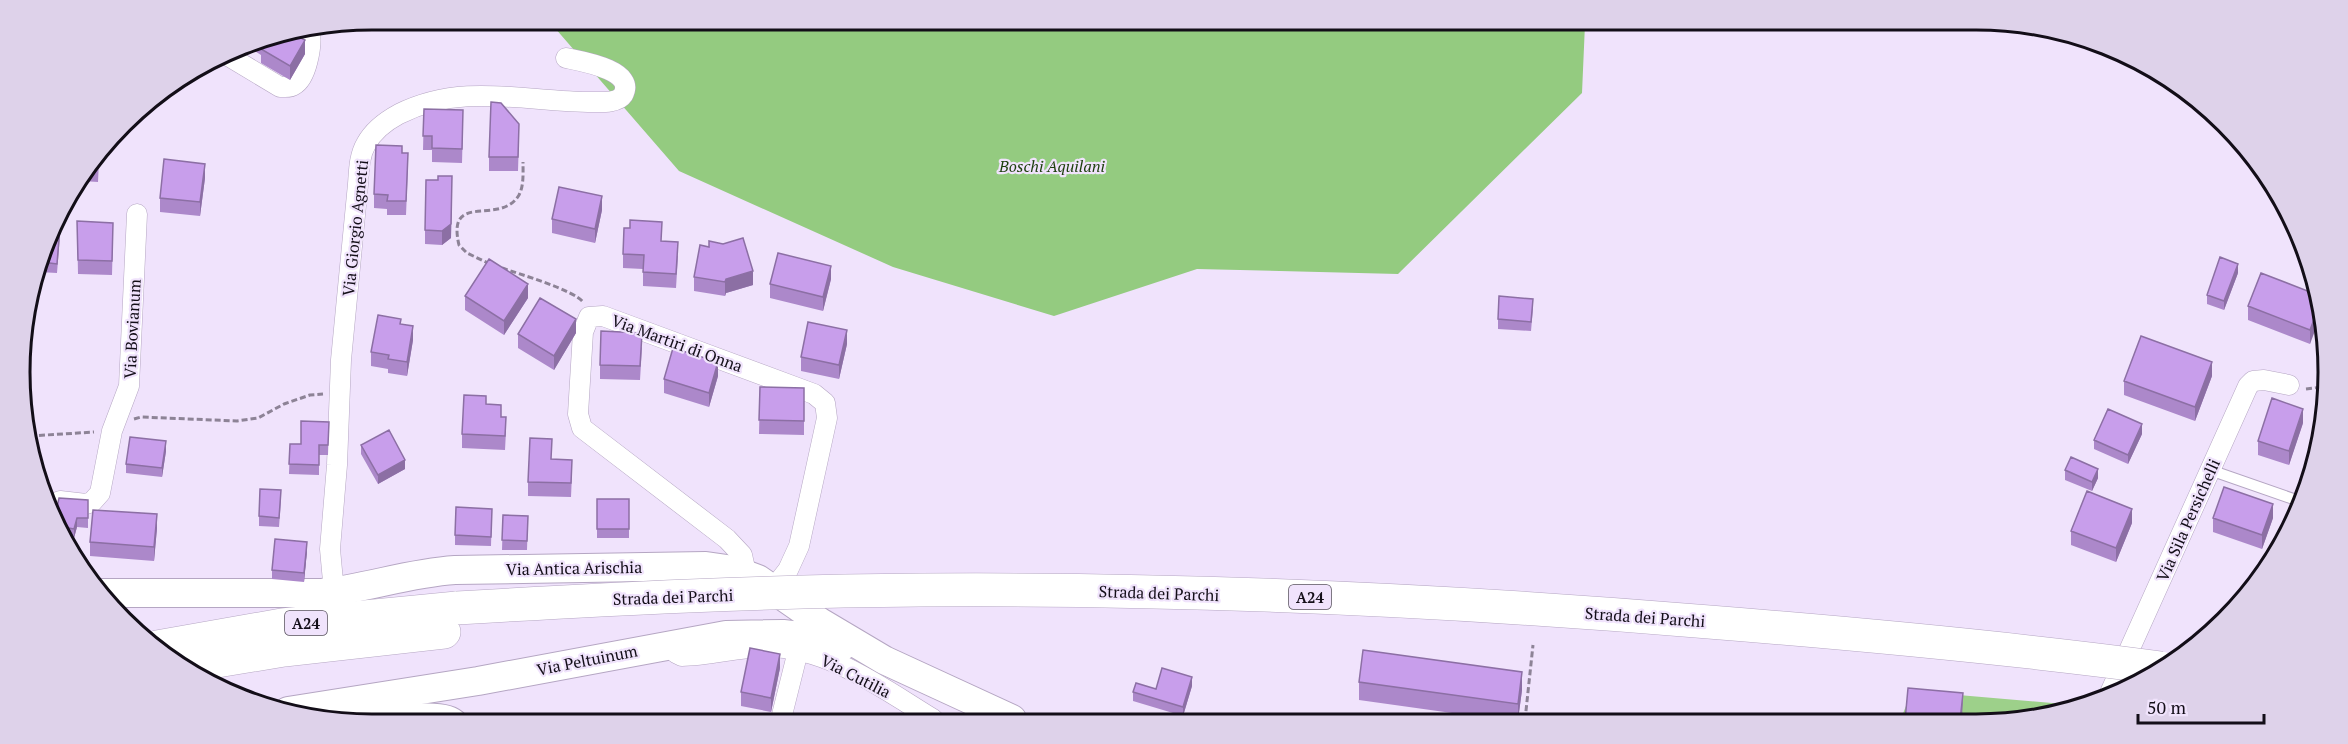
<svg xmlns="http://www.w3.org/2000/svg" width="2348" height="744" font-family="'PT Serif',serif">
  <rect width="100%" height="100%" fill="#f0e3fc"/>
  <path fill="#9dd08a" d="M 1912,691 L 2075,705 L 2022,721 L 1900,721 Z"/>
  <path fill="#94cb80" d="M 548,20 L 1585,24 L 1582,93 L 1398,274 L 1197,269 L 1054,316 L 893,267 L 679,171 Z"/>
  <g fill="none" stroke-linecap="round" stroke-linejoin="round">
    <g stroke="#b5a6c3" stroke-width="12">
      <path id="lane" d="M 2210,470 L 2299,501
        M 351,718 C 375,715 445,698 461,718"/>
    </g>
    <g stroke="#b5a6c3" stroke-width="21">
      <path id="street" d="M 225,54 L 280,87 C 286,87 290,88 294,85 C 307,78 312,45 310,32
        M 52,504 L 60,501 L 86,504 L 92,502 L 100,493 L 112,431 L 129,386 L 137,214
        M 746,573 L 742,555 L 727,539 L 582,428 L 578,414 L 583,332 L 589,317 L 603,316 L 814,394 L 825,403 L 827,418 L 799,546 L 788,570 L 773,589
        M 334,592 L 330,549 L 337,465 L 341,360 L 358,184 C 359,171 359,156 366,144 C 373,131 386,121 399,114 C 463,82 525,102 593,102 C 601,102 618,103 623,95 C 637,70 580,61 566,58
        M 672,647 L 676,653 L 682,656 C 710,656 737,647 765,647 C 827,646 882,688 933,719
        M 2109,695 L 2248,386 L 2253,381 L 2264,380 L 2289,385
        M 781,719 L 798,651"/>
    </g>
    <g stroke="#b5a6c3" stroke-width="30">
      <path id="secondary" d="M 99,593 L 322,593 C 368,588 408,573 455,570 L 706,566 L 734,570 L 758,579 L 820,622 L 884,660 L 1012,719
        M 288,711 L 478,681 L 726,635 L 783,634 L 817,638 L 843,646"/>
    </g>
    <g stroke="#b5a6c3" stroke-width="34">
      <path id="highway" d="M 157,647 L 282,625 L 457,608
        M 181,667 L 284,650 L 444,632"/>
    </g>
    <path stroke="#8d8396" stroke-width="3" stroke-dasharray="6 3" stroke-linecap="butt" d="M 490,264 L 467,253 L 459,245 C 446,190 500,227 519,195 C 524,186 523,172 523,162
      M 502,268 C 519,274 574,290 583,302
      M 2306,389 L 2322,387
      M 134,419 L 141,417 L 237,421 L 258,418 L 284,404 L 310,395 L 323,394
      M 30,436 L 94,432
      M 1525,720 L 1533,645"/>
    <use href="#lane" stroke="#fff" stroke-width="10"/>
    <use href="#street" stroke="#fff" stroke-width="20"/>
    <use href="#secondary" stroke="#fff" stroke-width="28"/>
    <use href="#highway" stroke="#fff" stroke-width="33"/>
    <g stroke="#b5a6c3" stroke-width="34" stroke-linecap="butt">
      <path id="highway-bridge" d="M 457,608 C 611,599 765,591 920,590 C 1183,588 1446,600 1709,622 C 1860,634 2011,648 2161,668"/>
    </g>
    <use href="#highway-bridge" stroke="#fff" stroke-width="33"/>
  </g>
  <path fill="#ac88ca" d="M 301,34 L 299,37 L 305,54 L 290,80 L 261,63 L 261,55 L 247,46 L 246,44 Z
    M 138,109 L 129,132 L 123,129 Z
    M 424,109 L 463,124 L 462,163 L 432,162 L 432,150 L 423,150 Z
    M 519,138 L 518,171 L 489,171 L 489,157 Z
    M 402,153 L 408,167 L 406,215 L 387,215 L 387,209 L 374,208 L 374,194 Z
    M 99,160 L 98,182 L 82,181 Z
    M 205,178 L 200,216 L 160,212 L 160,198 Z
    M 452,190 L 451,238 L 442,245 L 425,244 L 425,230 Z
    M 602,210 L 595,243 L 552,233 L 552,219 Z
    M 56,216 L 61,223 L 57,273 L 39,272 Z
    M 77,221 L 113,237 L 112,275 L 78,274 Z
    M 662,241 L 678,256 L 676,288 L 643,286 L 643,269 L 623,268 L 623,254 Z
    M 2238,273 L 2224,310 L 2207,304 L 2207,295 Z
    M 694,277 L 753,285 L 726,293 L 725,296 L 694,291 Z
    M 831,279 L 823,311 L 770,298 L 770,284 Z
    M 2318,295 L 2310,344 L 2248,320 L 2248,306 Z
    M 465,296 L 528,298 L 504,335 L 465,310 Z
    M 1533,308 L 1531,331 L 1498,329 L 1498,319 Z
    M 401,324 L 413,340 L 407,376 L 388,373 L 388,369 L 371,366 L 371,352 Z
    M 576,333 L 554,370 L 518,348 L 518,334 Z
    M 847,344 L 839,379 L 801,371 L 801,357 Z
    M 642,347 L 640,380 L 600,379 L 600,365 Z
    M 718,376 L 709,407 L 664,393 L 664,379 Z
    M 2212,376 L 2195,421 L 2124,395 L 2124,381 Z
    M 760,387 L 804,388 L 804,435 L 759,434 Z
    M 486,404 L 501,417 L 506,431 L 505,450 L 462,448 L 462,434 Z
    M 329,422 L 328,455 L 319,455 L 319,475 L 289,474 L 290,444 L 301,444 Z
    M 2303,423 L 2289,465 L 2258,455 L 2258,441 Z
    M 2142,434 L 2128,464 L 2094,449 L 2094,440 Z
    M 361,445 L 405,469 L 378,484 L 361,454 Z
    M 166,451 L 162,477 L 126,473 L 126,464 Z
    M 551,459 L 572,474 L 571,497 L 528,496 L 528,482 Z
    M 2065,470 L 2098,478 L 2092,491 L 2065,480 Z
    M 597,499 L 629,499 L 629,538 L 597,538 Z
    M 88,500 L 88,528 L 77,527 L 74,538 L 68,537 L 56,512 Z
    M 281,500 L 279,527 L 259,526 L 259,516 Z
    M 492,509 L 491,546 L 455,545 L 455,535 Z
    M 503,515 L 528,516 L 527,550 L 502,550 Z
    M 2213,518 L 2273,518 L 2262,549 L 2213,532 Z
    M 2132,523 L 2116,562 L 2071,545 L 2071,531 Z
    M 157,528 L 154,561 L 90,556 L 90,542 Z
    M 307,551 L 304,582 L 272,579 L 272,570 Z
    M 780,668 L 771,712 L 741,706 L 741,692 Z
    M 1359,682 L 1522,690 L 1518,720 L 1502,720 L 1359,700 Z
    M 1192,686 L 1183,716 L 1133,701 L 1133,692 L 1156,689 Z"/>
  <path fill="#8c6fa4" d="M 305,40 L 305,54 L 290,80 L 290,66 Z
    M 138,109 L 129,132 L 129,121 Z
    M 205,164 L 205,178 L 200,216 L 200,202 Z
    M 452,176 L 451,238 L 442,245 L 442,231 Z
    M 602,196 L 602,210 L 595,243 L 595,229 Z
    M 2238,264 L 2238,273 L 2224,310 L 2224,301 Z
    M 831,266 L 831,279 L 823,311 L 823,297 Z
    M 753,271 L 753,285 L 726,293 L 725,296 L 725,282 L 726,279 Z
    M 528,284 L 528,298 L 504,335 L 504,321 Z
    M 2321,301 L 2322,304 L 2322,312 L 2310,344 L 2310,330 Z
    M 576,319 L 576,333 L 554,370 L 554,356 Z
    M 413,326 L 413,340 L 407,376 L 407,362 Z
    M 847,330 L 847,344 L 839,379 L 839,365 Z
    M 718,362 L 718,376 L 709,407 L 709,393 Z
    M 2212,362 L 2212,376 L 2195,421 L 2195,407 Z
    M 2303,409 L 2303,423 L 2289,465 L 2289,451 Z
    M 2142,424 L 2142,434 L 2128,464 L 2128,455 Z
    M 166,441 L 166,451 L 162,477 L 162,468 Z
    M 405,460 L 405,469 L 378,484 L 378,475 Z
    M 2098,469 L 2098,478 L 2092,491 L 2092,482 Z
    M 2273,504 L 2273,518 L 2262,549 L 2262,535 Z
    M 2132,509 L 2132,523 L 2116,562 L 2116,548 Z
    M 157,514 L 157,528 L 154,561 L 154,547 Z
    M 77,518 L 77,527 L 74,538 L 74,529 Z
    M 307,542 L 307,551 L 304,582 L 304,573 Z
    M 780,654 L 780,668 L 771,712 L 771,698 Z
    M 1522,672 L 1522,690 L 1518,720 L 1518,704 Z
    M 1192,677 L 1192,686 L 1183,716 L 1183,707 Z
    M 1963,693 L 1962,721 L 1960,721 Z"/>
  <path fill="#c89eeb" stroke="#8c6fa4" stroke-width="1.5" d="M 295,35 L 305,40 L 290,66 L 261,49 L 265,43 L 262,41 Z
    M 491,102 L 501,103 L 519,124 L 518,157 L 489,157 Z
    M 424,109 L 463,110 L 462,149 L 432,148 L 432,136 L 423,136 Z
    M 376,145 L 402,146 L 402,153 L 408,153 L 406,201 L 387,201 L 388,195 L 374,194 Z
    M 164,159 L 205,164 L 200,202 L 160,198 Z
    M 98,161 L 98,168 L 93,168 Z
    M 438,176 L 452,176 L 451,224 L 442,231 L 425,230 L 426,180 L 438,180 Z
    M 559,187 L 602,196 L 595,229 L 552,219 Z
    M 58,213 L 61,213 L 57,264 L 42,262 L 56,216 Z
    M 630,220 L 662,222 L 661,241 L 678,242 L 676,274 L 643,272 L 644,255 L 623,254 L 624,228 L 630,228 Z
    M 77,221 L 113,223 L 112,261 L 78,260 Z
    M 743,238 L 753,271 L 726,279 L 725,282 L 694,277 L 700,245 L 709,247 L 709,241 L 723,244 Z
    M 778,253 L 831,266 L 823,297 L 770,284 Z
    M 2220,257 L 2238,264 L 2224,301 L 2207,295 Z
    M 489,259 L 528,284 L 504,321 L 465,296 Z
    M 2261,273 L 2318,295 L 2321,301 L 2310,330 L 2248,306 Z
    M 1499,296 L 1533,299 L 1531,322 L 1498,319 Z
    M 540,298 L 576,319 L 554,356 L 518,334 Z
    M 378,315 L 401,319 L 400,324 L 413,326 L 407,362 L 388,359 L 389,355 L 371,352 Z
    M 808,322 L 847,330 L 839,365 L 801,357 Z
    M 601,331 L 642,333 L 640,366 L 600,365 Z
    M 2141,336 L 2212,362 L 2195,407 L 2124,381 Z
    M 673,348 L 718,362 L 709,393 L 664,379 Z
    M 760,387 L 804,388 L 804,421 L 759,420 Z
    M 464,395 L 486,396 L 486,404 L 501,405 L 501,417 L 506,417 L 505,436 L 462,434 Z
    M 2272,398 L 2303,409 L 2289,451 L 2258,441 Z
    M 2108,409 L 2142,424 L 2128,455 L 2094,440 Z
    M 301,421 L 329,422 L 328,445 L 319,445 L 319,465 L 289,464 L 290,444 L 301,444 Z
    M 389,430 L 405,460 L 378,475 L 361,445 Z
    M 130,437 L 166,441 L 162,468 L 126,464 Z
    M 530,438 L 552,439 L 551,459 L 572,460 L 571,483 L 528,482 Z
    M 2071,457 L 2098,469 L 2092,482 L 2065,470 Z
    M 2224,487 L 2273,504 L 2262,535 L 2213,518 Z
    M 260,489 L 281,490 L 279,518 L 259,516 Z
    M 2087,491 L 2132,509 L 2116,548 L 2071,531 Z
    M 59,498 L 88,500 L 88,518 L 77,518 L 74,529 L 63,527 L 56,512 Z
    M 597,499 L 629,499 L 629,529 L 597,529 Z
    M 456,507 L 492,509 L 491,537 L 455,535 Z
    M 93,510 L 157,514 L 154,547 L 90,542 Z
    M 503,515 L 528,516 L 527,541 L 502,540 Z
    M 275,539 L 307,542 L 304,573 L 272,570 Z
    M 750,648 L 780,654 L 771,698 L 741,692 Z
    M 1363,650 L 1522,672 L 1518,704 L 1359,682 Z
    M 1162,668 L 1192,677 L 1183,707 L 1133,692 L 1136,683 L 1156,689 Z
    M 1908,688 L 1963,693 L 1960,721 L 1905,721 Z"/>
  <g text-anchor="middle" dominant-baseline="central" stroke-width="4.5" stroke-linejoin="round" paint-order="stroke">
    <g fill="#f0e3fc" stroke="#554e5c" stroke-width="1.5">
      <rect x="1289" y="585" width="42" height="24" rx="4.5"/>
      <rect x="285" y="611" width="42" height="24" rx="4.5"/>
    </g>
    <g font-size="15" font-weight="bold" fill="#130e18">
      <text x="1310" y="597">A24</text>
      <text x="306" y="623">A24</text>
    </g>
    <g font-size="16" font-style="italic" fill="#1b3e0b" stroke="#f0e3fc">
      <text x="1052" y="166">Boschi Aquilani</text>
    </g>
    <g font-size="16" fill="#130e18" stroke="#f0e3fc">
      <text transform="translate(355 228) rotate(-84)">Via Giorgio Agnetti</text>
      <text transform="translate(132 329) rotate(-87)">Via Bovianum</text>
      <text transform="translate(677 343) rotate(20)">Via Martiri di Onna</text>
      <text transform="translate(2188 520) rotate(-66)">Via Sila Persichelli</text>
      <text transform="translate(574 568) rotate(-1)">Via Antica Arischia</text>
      <text transform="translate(1159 593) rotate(2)">Strada dei Parchi</text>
      <text transform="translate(673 597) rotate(-2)">Strada dei Parchi</text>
      <text transform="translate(1645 617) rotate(4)">Strada dei Parchi</text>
      <text transform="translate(587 660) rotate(-11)">Via Peltuinum</text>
      <text transform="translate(856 676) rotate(27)">Via Cutilia</text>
    </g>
  </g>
  <path d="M0 0H2348V744H0ZM372 30H1976A342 342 0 0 1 2318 372V372A342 342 0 0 1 1976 714H372A342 342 0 0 1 30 372V372A342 342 0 0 1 372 30Z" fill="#ded2ea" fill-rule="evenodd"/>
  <path fill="none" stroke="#130e18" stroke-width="3" d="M372 30H1976A342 342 0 0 1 2318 372V372A342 342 0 0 1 1976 714H372A342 342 0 0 1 30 372V372A342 342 0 0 1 372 30Z"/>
  <path d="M2138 714v9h126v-9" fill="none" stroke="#130e18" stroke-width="3"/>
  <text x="2147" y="714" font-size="18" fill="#130e18" stroke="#f0e3fc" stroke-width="4.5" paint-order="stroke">50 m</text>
</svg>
